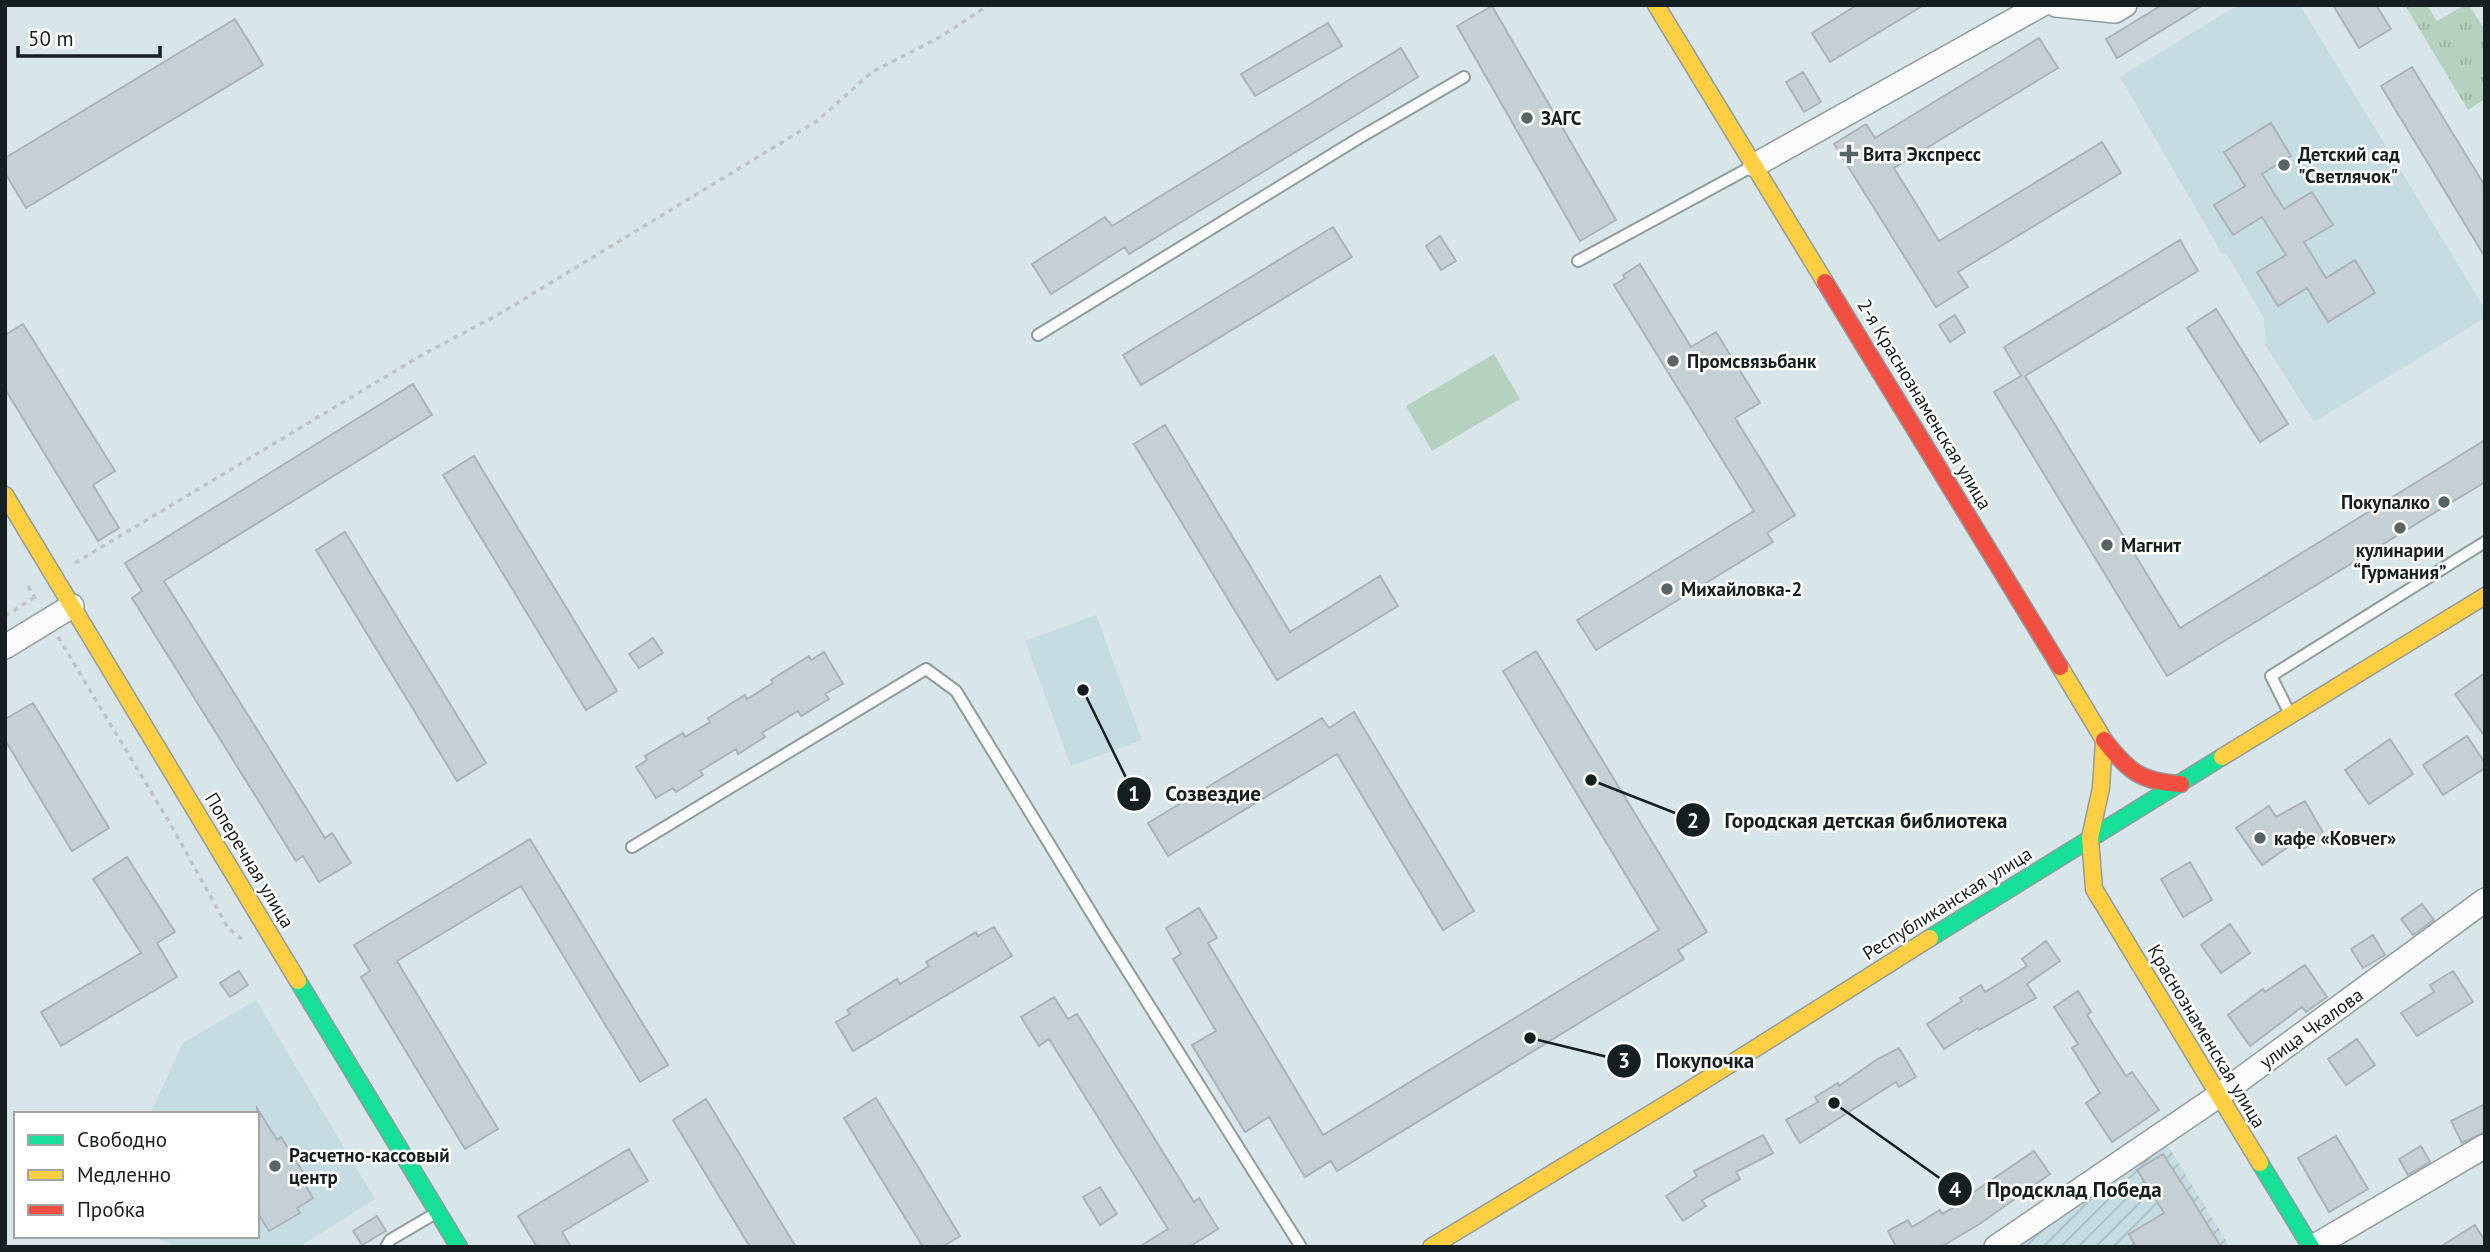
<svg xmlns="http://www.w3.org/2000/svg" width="2490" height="1252" font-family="'PT Sans',sans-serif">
  <defs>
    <pattern id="industrial-furrows" width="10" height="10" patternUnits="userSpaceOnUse" patternTransform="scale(1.75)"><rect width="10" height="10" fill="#c5dce2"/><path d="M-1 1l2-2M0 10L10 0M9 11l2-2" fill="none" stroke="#a8bcc2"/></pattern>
    <pattern id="grass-tufts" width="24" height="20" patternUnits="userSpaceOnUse" patternTransform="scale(1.75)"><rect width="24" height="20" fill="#b5d1bf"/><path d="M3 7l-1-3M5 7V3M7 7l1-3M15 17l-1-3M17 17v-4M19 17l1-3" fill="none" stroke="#9bb3a4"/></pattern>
  </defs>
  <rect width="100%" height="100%" fill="#d9e6e9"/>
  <path fill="#c5dce2" d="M 2238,5 L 2300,5 L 2485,309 L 2485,318 L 2314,422 L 2266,346 L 2264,318 L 2226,253 L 2222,254 L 2120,77 Z
    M 1096,615 L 1142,740 L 1071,766 L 1025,641 Z
    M 256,1000 L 375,1199 L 299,1247 L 176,1247 L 154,1236 L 257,1236 L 257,1114 L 150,1114 L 183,1043 Z"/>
  <path fill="url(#industrial-furrows)" d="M 2165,1141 L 2230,1247 L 2010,1247 Z"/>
  <path fill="url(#grass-tufts)" d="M 2405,5 L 2427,5 L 2437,21 L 2465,5 L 2469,5 L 2485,30 L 2485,99 L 2468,110 Z"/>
  <path fill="#b5d1bf" d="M 1494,354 L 1520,399 L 1432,451 L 1406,406 Z"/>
  <path fill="#c6cfd3" stroke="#abb3b8" stroke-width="2" d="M 1857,5 L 1924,5 L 1830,62 L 1812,33 Z
    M 2162,5 L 2203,5 L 2117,58 L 2106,39 Z
    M 2333,5 L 2376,5 L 2391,29 L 2359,48 Z
    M 1492,6 L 1616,220 L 1580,241 L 1457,26 Z
    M 235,19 L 263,65 L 26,208 L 5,173 L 5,158 Z
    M 1328,23 L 1342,46 L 1255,96 L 1241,74 Z
    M 2039,38 L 2058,68 L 1894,168 L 1939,241 L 2102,142 L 2121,173 L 1958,272 L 1968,287 L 1936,307 L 1834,144 L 1866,124 L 1875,138 Z
    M 1401,48 L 1418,77 L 1129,254 L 1125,247 L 1051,294 L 1032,264 L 1105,217 L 1112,226 Z
    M 2412,67 L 2485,186 L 2485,257 L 2381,86 Z
    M 1803,72 L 1821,102 L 1804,112 L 1786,82 Z
    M 2271,123 L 2291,156 L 2262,174 L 2284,209 L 2312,192 L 2333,225 L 2304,242 L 2326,278 L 2355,260 L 2375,293 L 2328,322 L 2307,288 L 2278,306 L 2257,272 L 2286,255 L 2262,217 L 2233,235 L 2214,205 L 2245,186 L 2224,152 Z
    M 1333,227 L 1352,257 L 1141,385 L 1123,355 Z
    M 1440,236 L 1456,261 L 1441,270 L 1426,246 Z
    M 2180,240 L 2198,271 L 2025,376 L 2180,628 L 2485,440 L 2485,482 L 2167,676 L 1994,392 L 2021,376 L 2004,347 Z
    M 1640,264 L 1691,347 L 1716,332 L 1760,403 L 1735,418 L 1795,515 L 1767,533 L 1773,542 L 1596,650 L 1577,620 L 1754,511 L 1614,285 L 1625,278 L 1623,275 Z
    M 2216,309 L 2288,424 L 2260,442 L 2187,328 Z
    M 1955,315 L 1965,332 L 1950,342 L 1939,325 Z
    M 23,324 L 115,471 L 93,485 L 119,528 L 98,541 L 5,389 L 5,335 Z
    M 413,384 L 432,415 L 164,581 L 325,838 L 332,833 L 351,863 L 319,882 L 303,856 L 296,861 L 132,598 L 142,591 L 125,563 Z
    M 1165,425 L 1290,632 L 1380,576 L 1398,606 L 1277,680 L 1134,444 Z
    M 474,456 L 617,691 L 586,710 L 443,475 Z
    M 345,532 L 486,763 L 457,781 L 316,550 Z
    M 653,638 L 663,653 L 639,668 L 629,654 Z
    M 1536,651 L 1707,932 L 1678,950 L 1684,959 L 1337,1171 L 1331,1161 L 1305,1177 L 1269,1117 L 1245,1132 L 1192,1045 L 1216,1031 L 1173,959 L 1181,954 L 1166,928 L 1199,908 L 1217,938 L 1208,943 L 1323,1135 L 1659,930 L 1503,671 Z
    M 824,652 L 843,684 L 825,694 L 829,699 L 801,716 L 798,711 L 762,733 L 765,737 L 738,754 L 736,749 L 700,771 L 703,775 L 676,792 L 673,788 L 656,798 L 636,767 L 647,760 L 645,756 L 683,733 L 685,737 L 710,722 L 708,718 L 745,695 L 747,699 L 773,683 L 771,680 L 809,656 L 811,660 Z
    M 2485,673 L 2485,737 L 2455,694 Z
    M 33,703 L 109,828 L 72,851 L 5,740 L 5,719 Z
    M 1354,712 L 1474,911 L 1443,930 L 1337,754 L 1168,856 L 1148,823 L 1322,718 L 1329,728 Z
    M 2467,736 L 2485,763 L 2485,768 L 2443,795 L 2423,765 Z
    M 2390,739 L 2413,774 L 2369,804 L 2345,770 Z
    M 2305,801 L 2325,836 L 2303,849 L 2298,840 L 2262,865 L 2236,828 L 2269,806 L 2276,817 Z
    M 530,839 L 668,1065 L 640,1082 L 521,886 L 397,961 L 498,1129 L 465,1149 L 361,977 L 370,971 L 354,945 Z
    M 127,857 L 175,932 L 157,943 L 177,977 L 61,1046 L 41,1012 L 141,953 L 93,879 Z
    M 2190,862 L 2212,900 L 2183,917 L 2161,879 Z
    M 2422,904 L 2434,920 L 2413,935 L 2401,919 Z
    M 2230,924 L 2250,953 L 2221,973 L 2201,945 Z
    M 994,927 L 1012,956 L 853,1051 L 836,1022 L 850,1014 L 847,1010 L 897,979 L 900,984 L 929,966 L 926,962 L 976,932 L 978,936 Z
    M 2373,935 L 2385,955 L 2363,968 L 2351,949 Z
    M 2046,941 L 2060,961 L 2027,984 L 2036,998 L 1979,1030 L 1978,1028 L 1944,1049 L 1927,1024 L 1962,1001 L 1960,998 L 1981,985 L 1985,992 L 2027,966 L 2022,959 Z
    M 2305,965 L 2327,997 L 2306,1012 L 2302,1007 L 2250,1046 L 2228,1015 L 2263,989 L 2265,992 Z
    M 239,971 L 248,985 L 230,997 L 220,983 Z
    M 2453,971 L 2473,1002 L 2417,1036 L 2401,1013 L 2434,992 L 2430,985 Z
    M 2078,991 L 2091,1012 L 2087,1015 L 2126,1076 L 2132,1072 L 2159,1110 L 2112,1142 L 2086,1103 L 2100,1093 L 2072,1048 L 2078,1044 L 2054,1007 Z
    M 1054,997 L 1068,1019 L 1077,1014 L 1194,1202 L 1199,1198 L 1218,1229 L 1189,1247 L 1139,1247 L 1168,1229 L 1049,1039 L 1039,1046 L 1021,1017 Z
    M 2357,1039 L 2375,1065 L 2346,1085 L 2328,1059 Z
    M 1899,1048 L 1916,1077 L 1899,1087 L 1896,1082 L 1800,1143 L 1786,1120 L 1818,1102 L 1815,1097 L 1838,1083 L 1839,1086 L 1876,1060 Z
    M 876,1098 L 960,1236 L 942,1247 L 923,1247 L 844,1118 Z
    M 706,1099 L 796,1247 L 750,1247 L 673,1120 Z
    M 2485,1104 L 2485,1132 L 2462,1143 L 2451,1121 Z
    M 257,1108 L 277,1140 L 281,1137 L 304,1174 L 300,1177 L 313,1198 L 297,1208 L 300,1213 L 269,1231 L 257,1212 Z
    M 1763,1135 L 1773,1153 L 1736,1172 L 1740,1179 L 1702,1200 L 1706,1206 L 1683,1221 L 1666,1196 L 1697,1176 L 1694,1171 Z
    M 2336,1136 L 2368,1189 L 2329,1212 L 2298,1158 Z
    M 2421,1146 L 2430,1162 L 2408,1175 L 2399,1159 Z
    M 629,1149 L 648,1181 L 562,1232 L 571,1247 L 537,1247 L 518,1216 Z
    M 2034,1151 L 2050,1174 L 1981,1223 L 1941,1247 L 1896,1247 L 1888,1231 L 1908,1220 L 1912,1227 L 1940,1210 L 1942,1214 L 1973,1197 L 1971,1194 Z
    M 2163,1154 L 2190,1196 L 2221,1247 L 2136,1247 L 2129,1234 L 2164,1213 L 2137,1170 Z
    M 1100,1187 L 1117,1214 L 1100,1225 L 1083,1197 Z
    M 377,1216 L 386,1231 L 362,1245 L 353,1231 Z
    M 2475,1225 L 2485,1241 L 2485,1247 L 2440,1247 Z"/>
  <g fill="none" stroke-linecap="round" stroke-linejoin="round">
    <g stroke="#929c9f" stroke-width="14">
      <path id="lane" d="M 1578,261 L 1751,167
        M 1038,335 L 1359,138 L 1464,77
        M 2290,714 L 2271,676 L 2485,542
        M 632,847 L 926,669 L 956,691 L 1103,932 L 1301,1247
        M 386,1247 L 390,1240 L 436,1213"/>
    </g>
    <g stroke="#929c9f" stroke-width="26">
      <path id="street" d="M 2056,5 L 2115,11 L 2125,5
        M 1755,165 L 2041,5
        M 5,647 L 72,606
        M 1996,1247 L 2218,1096 L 2485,900
        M 2313,1247 L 2485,1146"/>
    </g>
    <g stroke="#929c9f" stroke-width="19">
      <path id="fast" d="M 1930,938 L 2222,757
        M 298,981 L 459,1247
        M 2260,1163 L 2311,1247"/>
    </g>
    <g stroke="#929c9f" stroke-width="19">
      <path id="slow" d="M 1656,5 L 1825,282
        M 5,495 L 298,981
        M 2060,667 L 2104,740 L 2101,788 L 2090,838 L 2094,889 L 2260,1163
        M 2222,757 L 2485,596
        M 1431,1247 L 1686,1092 L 1930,938"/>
    </g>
    <g stroke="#929c9f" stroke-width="19">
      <path id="jam" d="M 1825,282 L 2060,667
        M 2104,740 C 2128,771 2141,782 2181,784"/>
    </g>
    <path stroke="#c1c4c6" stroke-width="3.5" stroke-dasharray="5 5" stroke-linecap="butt" d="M 75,563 L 420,356 L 501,313 L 817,121 L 872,72 L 940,37 L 989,5
      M 28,586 L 38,603
      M 5,616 L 35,597
      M 58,637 L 171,825 L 228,928 L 243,940"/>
    <use href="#lane" stroke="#f9fbfc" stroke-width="10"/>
    <use href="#street" stroke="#f9fbfc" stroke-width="23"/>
    <use href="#fast" stroke="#16e098" stroke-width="16"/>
    <use href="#slow" stroke="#ffcf43" stroke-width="16"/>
    <use href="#jam" stroke="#f24e42" stroke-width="16"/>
  </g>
  <g fill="#5a6466" stroke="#fff" stroke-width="2.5">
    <circle cx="1527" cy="118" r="7"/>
    <path d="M1845.5 143.5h7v7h7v7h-7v7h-7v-7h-7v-7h7z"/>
    <circle cx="2284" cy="165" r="7"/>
    <circle cx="1673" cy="361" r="7"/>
    <circle cx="2444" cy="502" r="7"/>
    <circle cx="2400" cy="528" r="7"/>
    <circle cx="2107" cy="545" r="7"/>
    <circle cx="1667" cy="589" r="7"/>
    <circle cx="2260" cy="838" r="7"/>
    <circle cx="275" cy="1166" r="7"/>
  </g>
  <g text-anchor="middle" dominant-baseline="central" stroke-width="5" stroke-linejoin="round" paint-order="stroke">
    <g font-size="19" font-weight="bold" fill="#151e20" stroke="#fff" text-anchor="start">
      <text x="1541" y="118">ЗАГС</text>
      <text x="1863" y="154">Вита Экспресс</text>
      <text x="2298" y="154">Детский сад<tspan x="2298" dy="22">"Светлячок"</tspan></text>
      <text x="1687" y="361">Промсвязьбанк</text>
      <text x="2430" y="502" text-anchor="end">Покупалко</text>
      <text x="2121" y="545">Магнит</text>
      <text x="2400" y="550" text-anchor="middle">кулинарии<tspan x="2400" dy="22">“Гурмания”</tspan></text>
      <text x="1681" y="589">Михайловка-2</text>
      <text x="2274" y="838">кафе «Ковчег»</text>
      <text x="289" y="1155">Расчетно-кассовый<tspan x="289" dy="22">центр</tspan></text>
    </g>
    <g font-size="19" fill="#151e20" stroke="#fff">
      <text transform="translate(1925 404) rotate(59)">2-я Краснознаменская улица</text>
      <text transform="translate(250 860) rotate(59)">Поперечная улица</text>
      <text transform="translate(1947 903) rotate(-32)">Республиканская улица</text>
      <text transform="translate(2311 1028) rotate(-36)">улица Чкалова</text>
      <text transform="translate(2207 1036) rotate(59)">Краснознаменская улица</text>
    </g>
  </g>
  <path fill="none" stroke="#151e20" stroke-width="2.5" d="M1083 690L1134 794M1591 780L1693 820M1530 1038L1624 1061M1834 1103L1955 1189"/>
  <g fill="#151e20" stroke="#fff" stroke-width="2.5">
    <circle cx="1083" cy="690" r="7"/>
    <circle cx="1591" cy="780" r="7"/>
    <circle cx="1530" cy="1038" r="7"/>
    <circle cx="1834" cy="1103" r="7"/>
    <circle cx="1134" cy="794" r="18"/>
    <circle cx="1693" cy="820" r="18"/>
    <circle cx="1624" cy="1061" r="18"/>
    <circle cx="1955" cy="1189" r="18"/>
  </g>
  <g font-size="21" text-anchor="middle" font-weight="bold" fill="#fff">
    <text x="1134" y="801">1</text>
    <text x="1693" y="828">2</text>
    <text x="1624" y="1068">3</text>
    <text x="1955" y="1197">4</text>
  </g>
  <g font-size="21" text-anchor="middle" font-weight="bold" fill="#151e20" stroke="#fff" stroke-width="5" stroke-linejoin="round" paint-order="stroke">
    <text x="1213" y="801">Созвездие</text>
    <text x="1866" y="828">Городская детская библиотека</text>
    <text x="1705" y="1068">Покупочка</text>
    <text x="2074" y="1197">Продсклад Победа</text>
  </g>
  <rect width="2490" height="1252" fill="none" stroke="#151e20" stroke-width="14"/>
  <rect x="14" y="1112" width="245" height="126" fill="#ffffff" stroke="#a1a5a6" stroke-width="2"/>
  <rect x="28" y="1135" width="35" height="10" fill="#16e098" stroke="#a1a5a6" stroke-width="2"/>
  <text x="77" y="1147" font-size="21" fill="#151e20">Свободно</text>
  <rect x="28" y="1170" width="35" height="10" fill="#ffcf43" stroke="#a1a5a6" stroke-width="2"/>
  <text x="77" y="1182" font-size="21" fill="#151e20">Медленно</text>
  <rect x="28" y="1205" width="35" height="10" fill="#f24e42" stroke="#a1a5a6" stroke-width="2"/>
  <text x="77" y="1217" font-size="21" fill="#151e20">Пробка</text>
  <path d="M18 46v10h142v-10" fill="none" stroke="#151e20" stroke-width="3.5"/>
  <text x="28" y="46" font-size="21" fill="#151e20" stroke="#ffffff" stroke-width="5" paint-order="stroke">50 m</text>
</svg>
